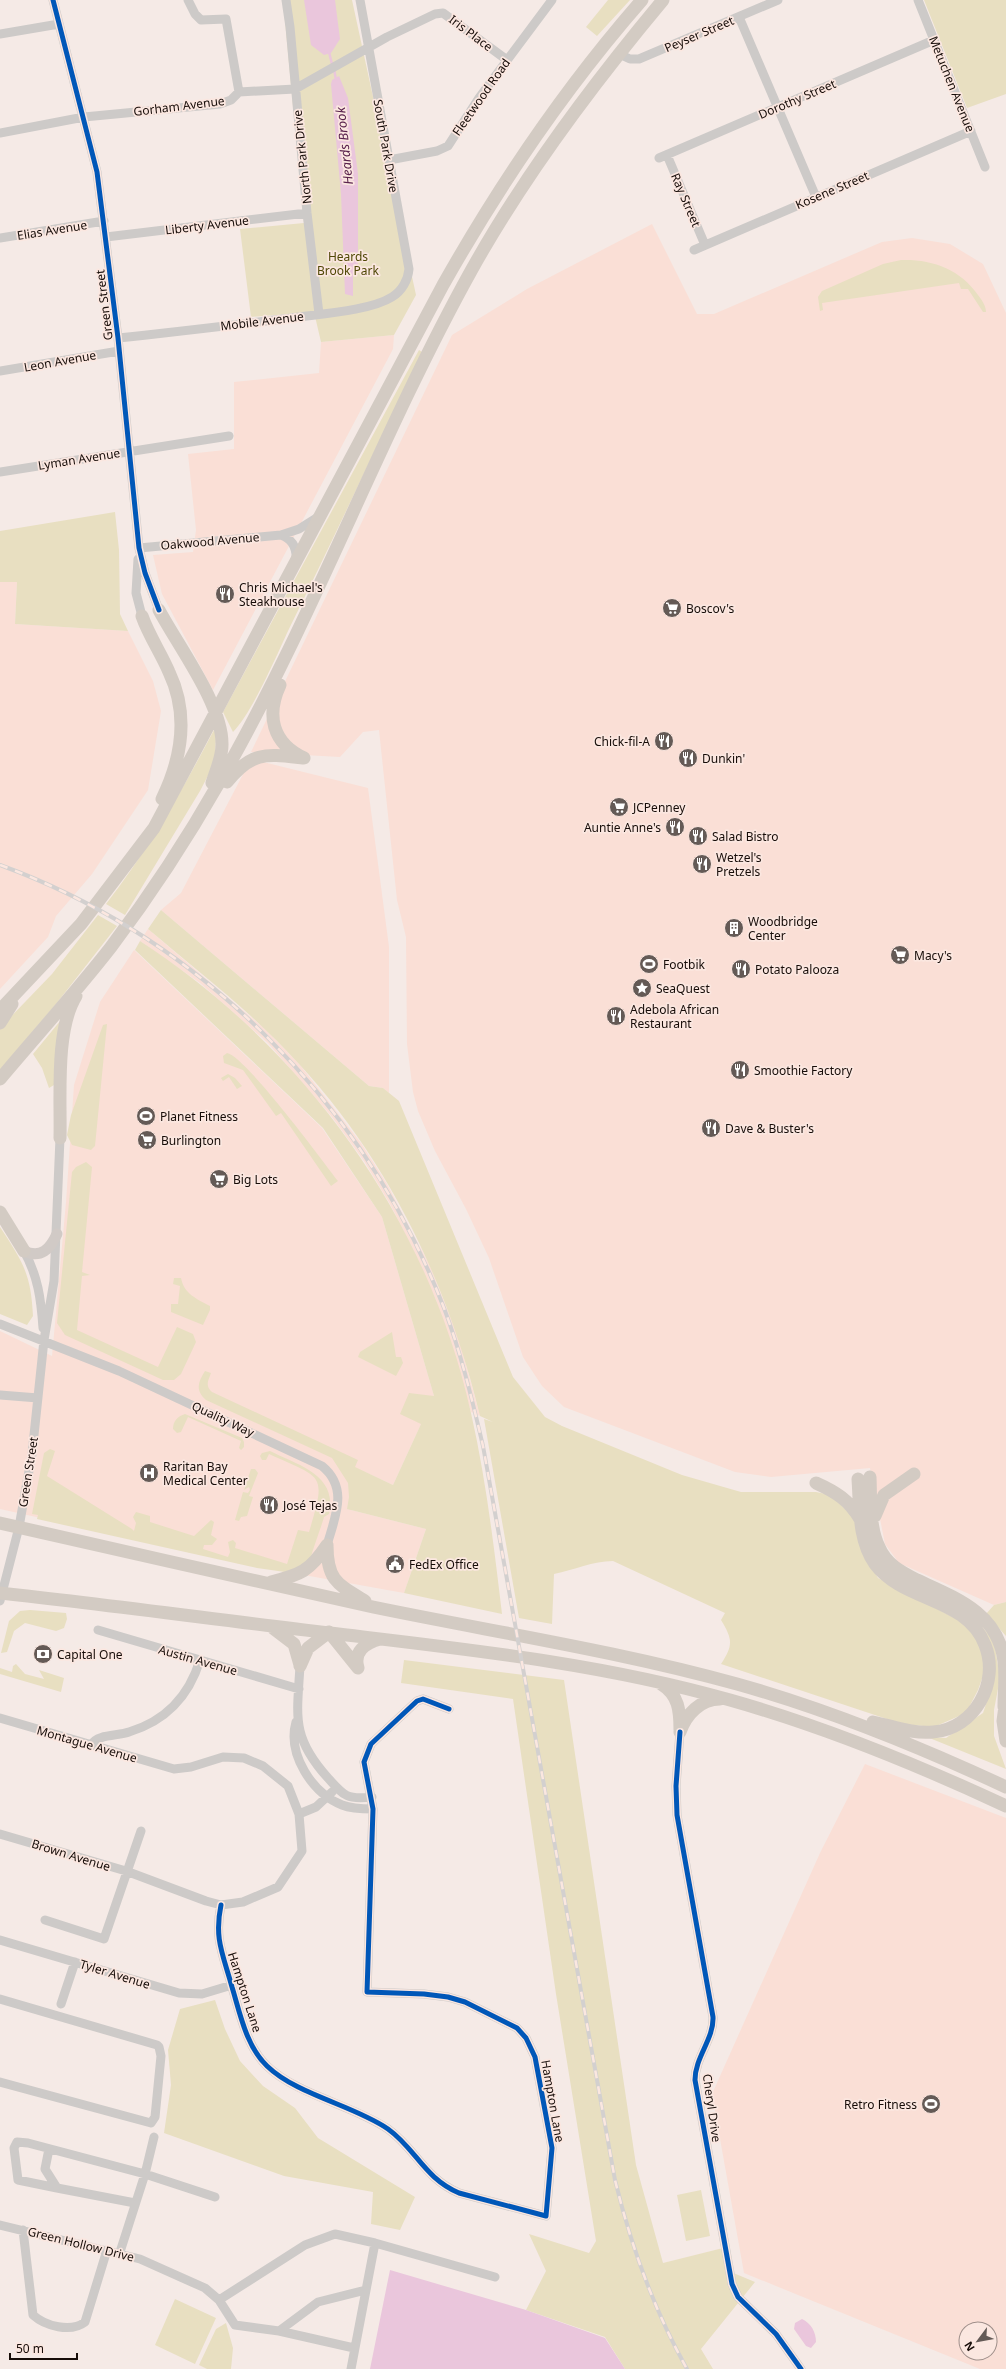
<svg xmlns="http://www.w3.org/2000/svg" width="1006" height="2369" font-family="'Noto Sans',sans-serif">
  <rect width="100%" height="100%" fill="#f5eae6"/>
  <path fill="#fadfd6" fill-rule="evenodd" d="M 652,224 L 697,314 L 714,314 L 882,242 L 912,238 L 950,244 L 983,264 L 1006,313 L 1006,1602 L 994,1605 L 899,1563 L 885,1544 L 870,1468 L 771,1477 L 735,1472 L 564,1407 L 542,1386 L 523,1357 L 489,1258 L 466,1209 L 435,1151 L 418,1111 L 413,1092 L 407,1044 L 406,937 L 397,900 L 379,730 L 363,732 L 340,757 L 251,752 L 452,335 L 527,289 Z
    M 394,335 L 393,349 L 213,690 L 162,594 L 153,555 L 193,552 L 196,530 L 188,454 L 234,449 L 234,382 L 319,373 L 321,342 Z
    M 0,582 L 17,582 L 15,624 L 128,631 L 153,681 L 161,711 L 148,790 L 92,874 L 56,916 L 48,937 L 0,989 Z
    M 251,759 L 368,788 L 389,947 L 389,1093 L 383,1088 L 369,1086 L 161,910 L 181,893 Z
    M 148,929 L 266,1030 L 300,1065 L 361,1143 L 387,1184 L 430,1266 L 458,1336 L 480,1416 L 471,1412 L 436,1300 L 413,1249 L 390,1204 L 364,1161 L 332,1117 L 268,1043 L 200,983 L 140,941 Z
    M 134,950 L 322,1128 L 382,1217 L 434,1396 L 393,1485 L 365,1472 L 351,1510 L 426,1529 L 404,1593 L 276,1570 L 0,1509 L 0,1331 L 52,1356 L 66,1202 L 74,1085 L 100,1002 Z
    M 865,1764 L 1006,1818 L 1006,2369 L 980,2369 L 744,2273 L 712,2094 L 820,1853 ZM 966,2329 L 990,2329 L 990,2353 L 966,2353 Z"/>
  <path fill="#e8dfc1" d="M 283,0 L 352,0 L 416,295 L 394,335 L 321,342 L 314,312 L 251,317 L 240,229 L 304,223 Z
    M 608,0 L 630,0 L 597,36 L 586,27 Z
    M 924,0 L 1006,0 L 1006,94 L 967,108 Z
    M 901,260 C 932,259 960,269 978,295 C 982,300 986,306 986,312 L 983,312 L 968,289 L 961,289 L 959,283 L 822,303 L 823,310 L 820,311 L 818,297 L 822,291 L 883,264 Z
    M 419,350 L 422,352 C 377,445 334,538 288,631 C 276,657 252,713 233,732 L 223,712 Z
    M 115,512 L 119,550 L 120,614 L 128,631 L 15,624 L 17,582 L 0,582 L 0,531 Z
    M 214,730 L 216,734 L 215,762 L 200,791 L 125,915 L 106,904 C 148,850 182,791 214,730 Z
    M 161,910 L 369,1086 L 383,1088 L 399,1101 L 513,1377 L 545,1417 L 562,1426 L 682,1475 L 741,1492 L 816,1492 L 831,1495 L 854,1518 L 864,1553 L 878,1578 L 964,1623 L 977,1639 L 983,1657 L 983,1676 L 978,1690 L 966,1713 L 934,1727 L 902,1724 L 721,1664 C 733,1645 733,1640 721,1620 L 725,1613 L 613,1561 C 593,1561 574,1570 554,1574 L 552,1624 L 519,1618 L 484,1419 L 493,1422 L 480,1416 C 449,1287 390,1162 299,1064 C 254,1014 200,973 148,929 Z
    M 98,915 L 117,926 L 56,1004 L 0,1070 L 0,1028 L 52,974 Z
    M 140,941 C 305,1048 428,1219 471,1413 C 486,1479 494,1547 502,1614 L 404,1593 L 426,1529 L 347,1509 L 349,1497 L 348,1483 L 332,1458 L 206,1400 C 195,1390 198,1382 205,1371 L 211,1373 C 208,1381 205,1386 212,1392 L 358,1460 L 355,1467 L 393,1485 L 421,1424 L 400,1414 L 409,1393 L 434,1396 L 382,1217 L 323,1128 L 135,950 Z
    M 61,1020 L 54,1085 L 49,1088 L 42,1068 L 33,1054 Z
    M 107,1024 L 95,1146 L 91,1150 L 72,1145 L 67,1135 L 71,1115 L 103,1025 Z
    M 227,1053 C 245,1056 323,1161 338,1181 L 331,1186 L 281,1113 L 276,1116 L 243,1070 L 224,1063 L 223,1056 Z
    M 228,1074 L 235,1078 L 242,1086 L 237,1089 L 229,1077 L 223,1081 L 221,1078 Z
    M 86,1162 L 92,1167 L 82,1272 L 90,1275 L 82,1276 L 77,1330 L 158,1367 L 177,1327 L 193,1334 L 196,1342 L 181,1374 L 174,1380 L 163,1380 L 65,1335 L 57,1323 L 72,1172 L 76,1167 Z
    M 0,1227 C 23,1262 31,1274 33,1316 L 27,1325 L 0,1314 Z
    M 174,1278 L 181,1278 C 184,1294 197,1299 210,1306 L 210,1310 L 203,1325 L 171,1312 L 171,1304 L 178,1304 L 180,1286 L 173,1284 Z
    M 392,1332 L 396,1357 L 401,1357 L 403,1363 L 396,1376 L 358,1357 L 360,1352 Z
    M 185,1414 L 242,1438 L 244,1442 L 244,1447 L 241,1450 L 239,1448 L 241,1441 L 188,1417 L 181,1432 L 177,1433 L 173,1429 C 173,1421 178,1416 185,1414 Z
    M 50,1449 L 55,1451 L 47,1476 L 132,1529 L 134,1531 L 136,1523 L 133,1517 L 136,1512 L 150,1516 L 150,1522 L 194,1536 L 211,1520 L 214,1522 L 211,1535 L 217,1539 L 212,1545 L 204,1545 L 203,1549 L 228,1557 L 230,1552 L 228,1542 L 233,1540 L 236,1543 L 235,1548 L 287,1564 L 298,1530 L 309,1532 C 327,1472 323,1479 269,1454 L 266,1460 L 262,1460 L 260,1456 L 262,1453 L 270,1451 C 298,1465 338,1475 329,1514 L 324,1517 C 322,1525 309,1559 310,1563 L 285,1572 L 257,1568 L 37,1519 L 38,1515 L 32,1514 L 44,1453 Z
    M 251,1469 L 255,1469 L 258,1473 L 249,1496 L 253,1497 L 247,1516 L 241,1517 L 239,1521 L 235,1520 L 243,1492 L 248,1493 L 250,1490 L 249,1487 L 244,1490 Z
    M 1006,1602 L 1006,1636 L 986,1614 L 994,1605 Z
    M 30,1610 L 66,1613 L 67,1619 L 64,1628 L 56,1631 L 25,1623 L 14,1631 L 7,1652 L 1,1653 L 9,1621 L 20,1611 Z
    M 968,1610 L 994,1641 L 1000,1678 L 994,1710 L 994,1736 L 1006,1769 L 927,1737 L 946,1738 L 983,1713 L 994,1680 Z
    M 404,1660 L 564,1680 L 636,2165 L 663,2263 L 727,2247 L 731,2272 L 755,2282 L 701,2349 L 713,2369 L 625,2369 L 605,2337 L 526,2310 L 546,2271 L 529,2234 L 589,2253 L 596,2241 L 556,1994 L 513,1699 L 401,1683 Z
    M 16,1664 L 25,1674 L 44,1679 L 39,1670 L 64,1678 L 61,1692 L 0,1674 L 0,1668 L 12,1672 L 13,1666 Z
    M 215,2000 L 225,2029 L 240,2061 L 263,2086 L 295,2108 L 318,2138 L 415,2197 L 400,2230 L 371,2224 L 373,2192 L 284,2176 L 164,2133 L 171,2085 L 168,2050 L 180,2009 Z
    M 701,2190 L 710,2236 L 686,2241 L 677,2195 Z
    M 175,2299 L 216,2318 L 195,2364 L 155,2345 Z
    M 226,2323 L 233,2348 L 231,2369 L 207,2369 L 199,2365 L 216,2329 Z"/>
  <path fill="#eac6dc" d="M 304,0 L 335,0 L 340,39 L 331,53 L 324,55 L 311,45 Z
    M 339,76 L 348,98 L 358,174 L 358,267 L 353,275 L 353,296 L 345,294 L 341,194 L 331,84 L 332,80 Z
    M 390,2270 L 526,2310 L 605,2338 L 625,2369 L 370,2369 Z
    M 802,2319 C 811,2323 816,2332 816,2342 L 811,2348 L 806,2346 L 794,2329 L 795,2323 Z"/>
  <g fill="none" stroke-linecap="round" stroke-linejoin="round">
    <path stroke="#eac6dc" stroke-width="2.5" d="M 329,52 L 332,64
      M 334,69 L 336,80"/>
    <path stroke="#cdcac8" stroke-width="9" d="M 53,0 L 97,172 L 118,338 L 139,548 L 145,573 L 159,610
      M 188,0 L 195,14 L 201,20 L 226,19 L 239,92
      M 286,0 L 290,27 L 307,213 L 319,314
      M 918,0 L 985,167
      M 739,17 L 816,197
      M 0,34 L 59,24
      M 619,54 L 630,59 L 639,59 L 778,0
      M 0,133 L 84,117 L 220,104 L 231,100 L 239,92 L 295,89 L 387,37 L 435,14 L 443,13 L 507,60
      M 667,155 L 705,245
      M 659,158 L 934,40
      M 389,160 L 437,151 L 448,146 L 479,98 L 552,0
      M 106,237 L 307,213
      M 0,238 L 104,221
      M 694,250 L 971,131
      M 118,338 C 176,332 233,325 291,318 C 318,314 370,311 392,297 C 402,291 408,280 409,269 L 360,0
      M 0,371 L 119,351
      M 0,472 L 229,436
      M 281,535 C 292,539 297,547 296,560
      M 139,548 L 281,535 L 299,529 L 318,517
      M 138,559 L 136,593 L 142,616
      M 24,1251 C 38,1276 41,1299 43,1328
      M 0,1324 L 119,1371 L 322,1466 C 349,1488 335,1517 327,1545
      M 0,1395 L 38,1398
      M 0,1601 L 19,1527 L 32,1454 L 44,1340 L 54,1281 L 60,1138
      M 98,1630 L 299,1689
      M 300,1666 C 297,1717 291,1737 328,1778 C 344,1796 347,1800 372,1797
      M 0,1718 L 174,1769 L 191,1767 L 223,1757 L 244,1758 L 263,1766 L 288,1786 L 299,1814 L 302,1851 L 278,1887 L 243,1902 L 221,1905 L 206,1901 L 126,1871 L 0,1834
      M 296,1722 C 287,1754 312,1793 342,1805 C 352,1809 363,1809 373,1809
      M 680,1732 L 676,1786 L 677,1815 L 713,2017 C 714,2039 695,2057 695,2080 L 732,2284 L 738,2297 L 776,2334 L 801,2369
      M 92,1744 C 97,1734 119,1736 129,1732 C 165,1721 189,1696 200,1660
      M 299,1814 L 316,1807 L 332,1792
      M 221,1905 C 214,1939 223,1954 232,1987 C 240,2013 246,2046 267,2066 C 297,2095 353,2105 388,2129 C 416,2149 424,2178 459,2193 L 546,2216 L 552,2148 L 535,2057 L 526,2038 L 517,2028 L 465,2002 L 448,1997 L 424,1994 L 367,1992 L 373,1809 L 364,1762 L 371,1744 L 417,1701 L 423,1699 L 449,1709
      M 45,1920 L 104,1939 L 141,1831
      M 0,1940 L 179,1993 L 202,1994 L 232,1985
      M 0,1999 L 157,2045 L 159,2047 L 161,2056 L 155,2117 L 151,2123 L 0,2082
      M 61,2004 L 75,1962
      M 49,2149 L 45,2169 L 57,2188 L 135,2203
      M 57,2188 L 18,2180 L 14,2148 L 17,2142 L 28,2143 L 145,2174 L 215,2197
      M 0,2225 L 140,2259 L 205,2288 L 219,2300 L 235,2325 L 279,2331 L 318,2302 L 366,2290
      M 23,2230 L 33,2315 C 45,2326 71,2333 85,2322 L 107,2250
      M 120,2252 L 145,2174 L 154,2137
      M 219,2300 L 305,2245 L 335,2234 L 375,2243 L 495,2277
      M 279,2331 L 354,2348
      M 351,2369 L 375,2243"/>
    <path stroke="#d1cac6" stroke-width="11" d="M 24,1251 C 41,1259 50,1249 57,1234"/>
    <path stroke="#d3cbc3" stroke-width="13" d="M 159,610 C 178,646 223,705 222,745 C 222,758 216,770 212,783
      M 142,616 C 149,636 161,653 169,672 C 189,714 182,758 162,799
      M 280,685 C 266,715 272,743 304,758
      M 227,782 C 252,751 266,754 303,758
      M 0,1010 L 81,924 L 154,828 L 443,285 C 500,184 565,88 642,0
      M 0,1023 L 12,1004
      M 0,1079 C 37,1035 76,992 111,947 C 151,894 187,839 220,781 C 314,617 379,437 471,271 C 525,174 592,85 663,0
      M 60,1138 C 61,1098 55,1030 76,996
      M 0,1212 L 24,1251
      M 870,1477 C 871,1499 869,1527 879,1547 C 886,1564 901,1572 917,1580 C 956,1598 998,1613 1004,1661 C 1006,1676 1004,1692 1004,1707
      M 858,1479 C 860,1507 858,1540 875,1564 C 903,1602 967,1597 985,1645 C 1000,1682 975,1729 933,1732 C 912,1734 893,1726 873,1722
      M 816,1483 C 836,1492 849,1500 860,1519
      M 875,1516 L 884,1495 L 914,1474
      M 0,1523 C 124,1551 249,1580 373,1607 C 494,1632 618,1651 737,1684 C 830,1710 918,1746 1006,1787
      M 327,1545 C 327,1580 337,1584 365,1601
      M 271,1582 C 300,1575 310,1571 327,1545
      M 0,1593 C 110,1605 220,1620 330,1633 C 464,1649 600,1663 730,1700 C 826,1727 916,1764 1006,1806
      M 273,1628 L 294,1644 L 300,1665
      M 300,1666 L 308,1648 L 329,1632 L 358,1668
      M 358,1668 C 353,1652 365,1643 380,1639
      M 661,1684 C 679,1695 680,1711 680,1730
      M 1006,1699 L 1003,1721 L 1006,1741
      M 680,1732 C 686,1714 701,1699 720,1699"/>
    <g stroke="#d3d0cf" stroke-width="4">
      <path id="rail" d="M 0,865 C 203,939 366,1107 444,1308 C 461,1353 472,1399 483,1446 L 615,2180 C 631,2246 654,2310 687,2369"/>
    </g>
    <use href="#rail" stroke="#fbe7e0" stroke-width="2.5" stroke-dasharray="8" stroke-linecap="butt"/>
    <g stroke="#fbe7e0" stroke-width="8">
      <path id="cycleway" d="M 53,0 L 97,172 L 118,338 L 139,548 L 145,573 L 159,610
        M 680,1732 L 676,1786 L 677,1815 L 713,2017 C 714,2039 695,2057 695,2080 L 732,2284 L 738,2297 L 776,2334 L 801,2369
        M 221,1905 C 214,1939 223,1954 232,1987 C 240,2013 246,2046 267,2066 C 297,2095 353,2105 388,2129 C 416,2149 424,2178 459,2193 L 546,2216 L 552,2148 L 535,2057 L 526,2038 L 517,2028 L 465,2002 L 448,1997 L 424,1994 L 367,1992 L 373,1809 L 364,1762 L 371,1744 L 417,1701 L 423,1699 L 449,1709"/>
    </g>
    <use href="#cycleway" stroke="#0057b8" stroke-width="5"/>
  </g>
  <defs>
    <g id="restaurant-disc" transform="scale(1)"><circle r="9.5" fill="#645a56" stroke="#fbe7e0"/><path d="M-5-6h1v4h1v-4h1v4h1v-4h1v5L-1.5 .5V6h-2V.5L-5-1ZM5-6V6H3V1.5H1.5Q1.5-4 5-6Z" fill="#fff"/></g>
    <g id="supermarket-disc" transform="scale(1)"><circle r="9.5" fill="#645a56" stroke="#fbe7e0"/><path d="M-6-5.5h2.5l.6 2H6L4.5 2H-2.5L-4.4-4H-6ZM-1.5 3.2a1.3 1.3 0 1 0 .1 0ZM3 3.2a1.3 1.3 0 1 0 .1 0Z" fill="#fff"/></g>
    <g id="building-disc" transform="scale(1)"><circle r="9.5" fill="#645a56" stroke="#fbe7e0"/><path d="M-4-6H4V6H1V3H-1V6H-4ZM-2.5-4.3h1.7v1.8h-1.7ZM.8-4.3h1.7v1.8H.8ZM-2.5-1h1.7V.8h-1.7ZM.8-1h1.7V.8H.8Z" fill="#fff"/></g>
    <g id="stadium-disc" transform="scale(1)"><circle r="9.5" fill="#645a56" stroke="#fbe7e0"/><path d="M0-5a6.5 5 0 1 0 0 10a6.5 5 0 1 0 0-10ZM-3.5-1.8h7v3.6h-7Z" fill="#fff"/></g>
    <g id="sight-disc" transform="scale(1)"><circle r="9.5" fill="#645a56" stroke="#fbe7e0"/><path d="M0-6L1.8-2.2L6-1.7L2.9 1.2L3.7 5.4L0 3.3L-3.7 5.4L-2.9 1.2L-6-1.7L-1.8-2.2Z" fill="#fff"/></g>
    <g id="hospital-disc" transform="scale(1)"><circle r="9.5" fill="#645a56" stroke="#fbe7e0"/><path d="M-5-5h3v3.5h4V-5h3V5h-3V1.5h-4V5h-3Z" fill="#fff"/></g>
    <g id="civic-disc" transform="scale(1)"><circle r="9.5" fill="#645a56" stroke="#fbe7e0"/><path d="M-.6-6.5H3V-4.5H.6V-3L4-1V1h2V6H-6V1h2V-1L-.6-3ZM-1.2 2.5V6h2.4V2.5Z" fill="#fff"/></g>
    <g id="bank-disc" transform="scale(1)"><circle r="9.5" fill="#645a56" stroke="#fbe7e0"/><path d="M-6-4H6V4H-6ZM0-2.3a2.3 2.3 0 1 0 0 4.6a2.3 2.3 0 1 0 0-4.6Z" fill="#fff"/></g>
  </defs>
  <g fill-rule="evenodd">
    <use href="#restaurant-disc" x="225" y="594"/>
    <use href="#supermarket-disc" x="672" y="608"/>
    <use href="#restaurant-disc" x="664" y="741"/>
    <use href="#restaurant-disc" x="688" y="758"/>
    <use href="#supermarket-disc" x="619" y="807"/>
    <use href="#restaurant-disc" x="675" y="827"/>
    <use href="#restaurant-disc" x="698" y="836"/>
    <use href="#restaurant-disc" x="702" y="864"/>
    <use href="#building-disc" x="734" y="928"/>
    <use href="#supermarket-disc" x="900" y="955"/>
    <use href="#stadium-disc" x="649" y="964"/>
    <use href="#restaurant-disc" x="741" y="969"/>
    <use href="#sight-disc" x="642" y="988"/>
    <use href="#restaurant-disc" x="616" y="1016"/>
    <use href="#restaurant-disc" x="740" y="1070"/>
    <use href="#stadium-disc" x="146" y="1116"/>
    <use href="#restaurant-disc" x="711" y="1128"/>
    <use href="#supermarket-disc" x="147" y="1140"/>
    <use href="#supermarket-disc" x="219" y="1179"/>
    <use href="#hospital-disc" x="149" y="1473"/>
    <use href="#restaurant-disc" x="269" y="1505"/>
    <use href="#civic-disc" x="395" y="1564"/>
    <use href="#bank-disc" x="43" y="1654"/>
    <use href="#stadium-disc" x="931" y="2104"/>
  </g>
  <g text-anchor="middle" dominant-baseline="central" stroke-width="3.5" stroke-linejoin="round" paint-order="stroke">
    <g font-size="12" fill="#160c08" stroke="#fbe7e0">
      <text transform="translate(471 33) rotate(37)">Iris Place</text>
      <text transform="translate(699 34) rotate(-23)">Peyser Street</text>
      <text transform="translate(952 84) rotate(68)">Metuchen Avenue</text>
      <text transform="translate(481 97) rotate(-55)">Fleetwood Road</text>
      <text transform="translate(797 99) rotate(-23)">Dorothy Street</text>
      <text transform="translate(179 106) rotate(-7)">Gorham Avenue</text>
      <text transform="translate(386 146) rotate(80)">South Park Drive</text>
      <text transform="translate(302 157) rotate(-96)">North Park Drive</text>
      <text transform="translate(832 190) rotate(-23)">Kosene Street</text>
      <text transform="translate(686 200) rotate(67)">Ray Street</text>
      <text transform="translate(207 225) rotate(-7)">Liberty Avenue</text>
      <text transform="translate(52 230) rotate(-9)">Elias Avenue</text>
      <text transform="translate(104 305) rotate(-97)">Green Street</text>
      <text transform="translate(262 321) rotate(-7)">Mobile Avenue</text>
      <text transform="translate(60 361) rotate(-10)">Leon Avenue</text>
      <text transform="translate(79 459) rotate(-9)">Lyman Avenue</text>
      <text transform="translate(210 541) rotate(-5)">Oakwood Avenue</text>
      <text transform="translate(223 1419) rotate(25)">Quality Way</text>
      <text transform="translate(28 1472) rotate(-81)">Green Street</text>
      <text transform="translate(198 1660) rotate(16)">Austin Avenue</text>
      <text transform="translate(87 1744) rotate(16)">Montague Avenue</text>
      <text transform="translate(71 1855) rotate(17)">Brown Avenue</text>
      <text transform="translate(115 1974) rotate(17)">Tyler Avenue</text>
      <text transform="translate(245 1992) rotate(72)">Hampton Lane</text>
      <text transform="translate(553 2101) rotate(80)">Hampton Lane</text>
      <text transform="translate(712 2108) rotate(82)">Cheryl Drive</text>
      <text transform="translate(81 2244) rotate(14)">Green Hollow Drive</text>
    </g>
    <g font-size="12" fill="#504806" stroke="#fbe7e0">
      <text x="348" y="256">Heards<tspan x="348" dy="14">Brook Park</tspan></text>
    </g>
    <g font-size="12" fill="#160c08" stroke="#fbe7e0" text-anchor="start">
      <text x="239" y="587">Chris Michael's<tspan x="239" dy="14">Steakhouse</tspan></text>
      <text x="686" y="608">Boscov's</text>
      <text x="650" y="741" text-anchor="end">Chick-fil-A</text>
      <text x="702" y="758">Dunkin'</text>
      <text x="633" y="807">JCPenney</text>
      <text x="661" y="827" text-anchor="end">Auntie Anne's</text>
      <text x="712" y="836">Salad Bistro</text>
      <text x="716" y="857">Wetzel's<tspan x="716" dy="14">Pretzels</tspan></text>
      <text x="748" y="921">Woodbridge<tspan x="748" dy="14">Center</tspan></text>
      <text x="914" y="955">Macy's</text>
      <text x="663" y="964">Footbik</text>
      <text x="755" y="969">Potato Palooza</text>
      <text x="656" y="988">SeaQuest</text>
      <text x="630" y="1009">Adebola African<tspan x="630" dy="14">Restaurant</tspan></text>
      <text x="754" y="1070">Smoothie Factory</text>
      <text x="160" y="1116">Planet Fitness</text>
      <text x="725" y="1128">Dave &amp; Buster's</text>
      <text x="161" y="1140">Burlington</text>
      <text x="233" y="1179">Big Lots</text>
      <text x="163" y="1466">Raritan Bay<tspan x="163" dy="14">Medical Center</tspan></text>
      <text x="283" y="1505">José Tejas</text>
      <text x="409" y="1564">FedEx Office</text>
      <text x="57" y="1654">Capital One</text>
      <text x="917" y="2104" text-anchor="end">Retro Fitness</text>
    </g>
    <g font-size="13" font-style="italic" fill="#5a224d" stroke="#fbe7e0">
      <text transform="translate(344 146) rotate(-96)">Heards Brook</text>
    </g>
  </g>
  <g transform="translate(978 2341) rotate(238)"><circle r="19" fill="#fbe7e0" stroke="#9f8f8a"/>
  <path d="M0-3L7 15L0 10L-7 15Z" fill="#645a56"/>
  <text y="-6" font-size="11" font-weight="bold" text-anchor="middle" fill="#160c08">N</text>
  </g>
  <path d="M10 2353v6h67v-6" fill="none" stroke="#160c08" stroke-width="2"/>
  <text x="16" y="2353" font-size="12" fill="#160c08" stroke="#fbe7e0" stroke-width="3" paint-order="stroke">50 m</text>
</svg>
